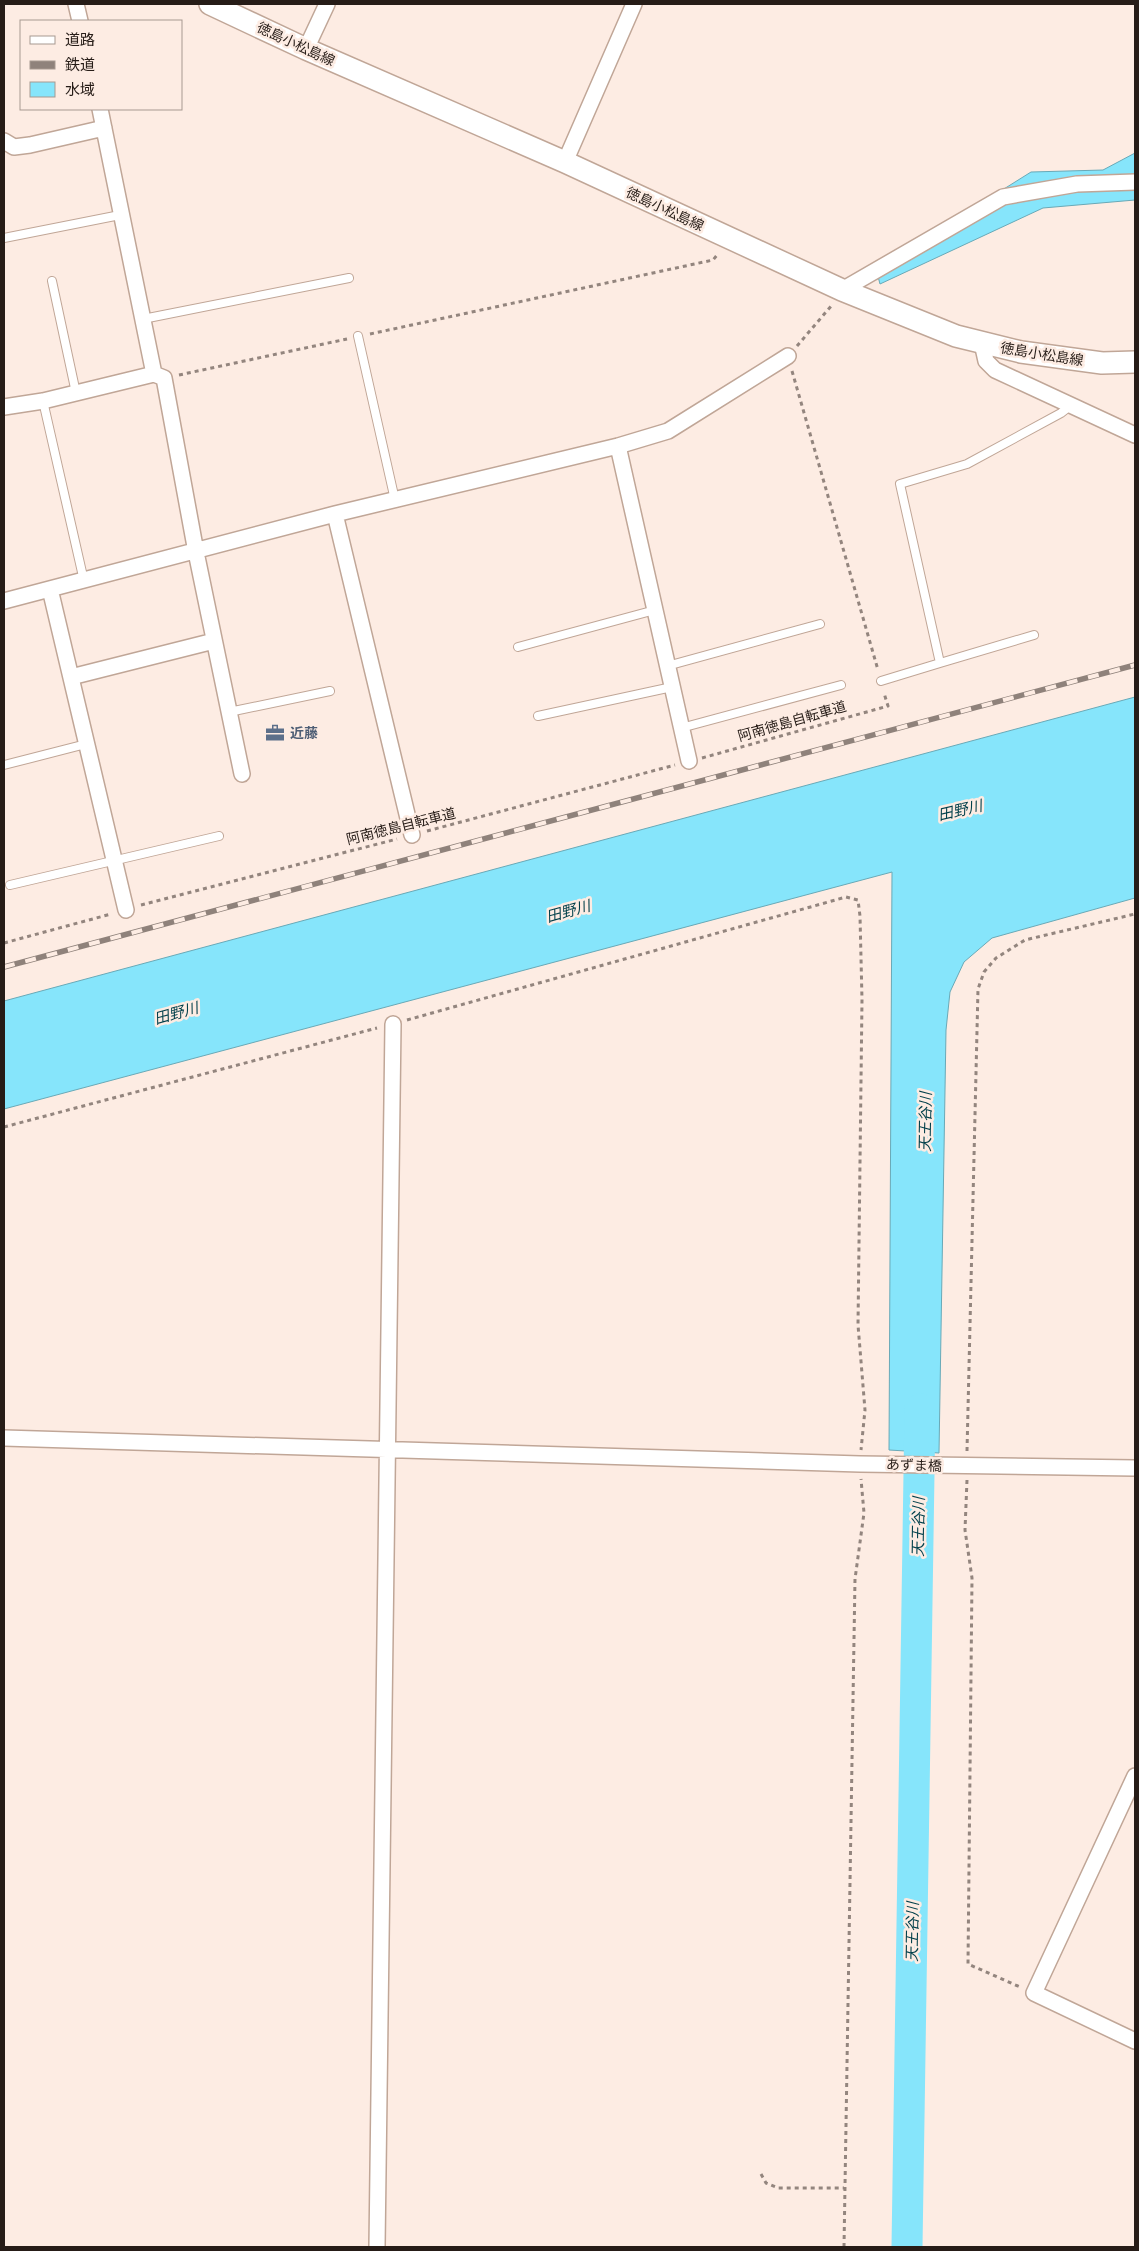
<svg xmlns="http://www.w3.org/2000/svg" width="1139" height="2251" font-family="Helvetica,'Noto Sans JP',sans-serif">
  <rect width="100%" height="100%" fill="#fdece3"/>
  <path fill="#86e5fb" stroke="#69a9b7" d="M 1135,153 L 1135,200 L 1043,208 L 880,284 L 876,269 L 1031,172 L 1103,170 Z
    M 1135,697 L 1135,898 L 992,938 L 964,962 L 950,992 L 946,1030 L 939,1453 L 889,1450 L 892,872 L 4,1109 L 4,1001 Z"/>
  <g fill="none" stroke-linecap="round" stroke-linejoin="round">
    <path stroke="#86e5fb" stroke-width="31" d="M 907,2247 L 920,1409"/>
    <g stroke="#c0a697" stroke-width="10">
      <path id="lane" d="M 4,238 L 120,215
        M 52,281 L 76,393
        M 143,319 L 349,278
        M 358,336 L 395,500
        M 43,401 L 84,581
        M 518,647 L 655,610
        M 940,663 L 1034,635
        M 667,666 L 820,624
        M 881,681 L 940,663 L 900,484 L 967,464 L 1061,413 L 1070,406
        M 229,712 L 330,691
        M 538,716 L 672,687
        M 681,728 L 841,685
        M 4,765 L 86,744
        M 10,885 L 219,836"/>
    </g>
    <g stroke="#c0a697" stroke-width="18">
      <path id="street" d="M 76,4 L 80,21
        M 306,49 L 327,4
        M 100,109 L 154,374
        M 4,141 L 14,147 L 30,145 L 104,128
        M 565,162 L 634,4
        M 842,290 L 1003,197 L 1077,184 L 1135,182
        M 982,343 L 986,361 L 995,370 L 1135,435
        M 4,407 L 43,401 L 154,374 L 164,378 L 196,552 L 242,774
        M 618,446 L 689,761
        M 335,514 L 412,835
        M 50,589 L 126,910
        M 4,601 L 335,514 L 618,446 L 668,431 L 788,356
        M 71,677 L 214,641
        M 4,1438 L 860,1464 L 1135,1468
        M 1135,1776 L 1034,1993 L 1135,2041
        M 377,2247 L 393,1024"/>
    </g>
    <g stroke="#c0a697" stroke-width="24">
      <path id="secondary" d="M 210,4 L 306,49 L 565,162 L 842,290 L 956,336 L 1021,352 L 1102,363 L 1135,362"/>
    </g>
    <path stroke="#93857e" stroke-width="3" stroke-dasharray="4 4" stroke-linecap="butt" d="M 370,334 L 713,260 L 718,254
      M 797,346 L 832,305
      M 792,371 L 878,670
      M 179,375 L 347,339
      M 702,758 L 888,706 L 884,693
      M 427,831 L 675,765
      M 141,905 L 397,839
      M 4,943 L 111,914
      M 407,1020 L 846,897 L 858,900 L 860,916 L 862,1000 L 858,1325 L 865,1410 L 861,1450
      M 4,1127 L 377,1028
      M 967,1451 L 978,989 L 984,972 L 996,958 L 1025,940 L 1135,914
      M 967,1480 L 965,1530 L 972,1578 L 968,1964 L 1020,1987
      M 761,2174 L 766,2183 L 778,2188 L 844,2188
      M 844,2247 L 855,1579 L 864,1513 L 861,1479"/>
    <use href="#lane" stroke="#fff" stroke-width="8"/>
    <use href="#street" stroke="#fff" stroke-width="15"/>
    <use href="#secondary" stroke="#fff" stroke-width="21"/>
    <g stroke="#8f827b" stroke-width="5.5">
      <path id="rail" d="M 4,967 L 1135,665"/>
    </g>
    <use href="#rail" stroke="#fdece3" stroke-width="4" stroke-dasharray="11" stroke-linecap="butt"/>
  </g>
  <defs>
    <g id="office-bare" transform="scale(1.5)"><path d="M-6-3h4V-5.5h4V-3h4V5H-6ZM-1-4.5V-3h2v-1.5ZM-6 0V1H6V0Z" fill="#5c6f8a" stroke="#fdece3" stroke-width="2.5" paint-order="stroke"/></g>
  </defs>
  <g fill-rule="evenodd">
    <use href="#office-bare" x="275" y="733"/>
  </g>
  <g text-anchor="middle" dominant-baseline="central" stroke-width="5" stroke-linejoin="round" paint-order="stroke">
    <g font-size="14" fill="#261c17" stroke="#fdece3">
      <text transform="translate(296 44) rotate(25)">徳島小松島線</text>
      <text transform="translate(665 209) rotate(25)">徳島小松島線</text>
      <text transform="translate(1042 354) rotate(9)">徳島小松島線</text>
      <text transform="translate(792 721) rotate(-16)">阿南徳島自転車道</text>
      <text transform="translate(401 826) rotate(-14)">阿南徳島自転車道</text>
      <text transform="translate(914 1465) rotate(2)">あずま橋</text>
    </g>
    <g font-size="14" font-weight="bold" fill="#4e5e75" stroke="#fdece3" text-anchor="start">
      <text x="290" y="733">近藤</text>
    </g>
    <g font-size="15" font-style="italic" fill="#003f4a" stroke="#fdece3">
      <text transform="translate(960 810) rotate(-13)">田野川</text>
      <text transform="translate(568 911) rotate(-15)">田野川</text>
      <text transform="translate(176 1013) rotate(-15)">田野川</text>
      <text transform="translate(925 1122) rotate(-89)">天王谷川</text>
      <text transform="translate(918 1527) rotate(-89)">天王谷川</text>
      <text transform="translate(912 1932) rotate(-89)">天王谷川</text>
    </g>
  </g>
  <rect width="1139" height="2251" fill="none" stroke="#261c17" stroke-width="10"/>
  <rect x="20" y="20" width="162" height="90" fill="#fdece3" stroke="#a79991"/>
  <rect x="30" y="36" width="25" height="8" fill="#ffffff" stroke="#a79991"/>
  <text x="65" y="45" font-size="15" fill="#261c17">道路</text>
  <rect x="30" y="61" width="25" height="8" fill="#8f827b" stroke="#a79991"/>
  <text x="65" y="70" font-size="15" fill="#261c17">鉄道</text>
  <rect x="30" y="82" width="25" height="15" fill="#86e5fb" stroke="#a79991"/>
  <text x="65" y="95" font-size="15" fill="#261c17">水域</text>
</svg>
